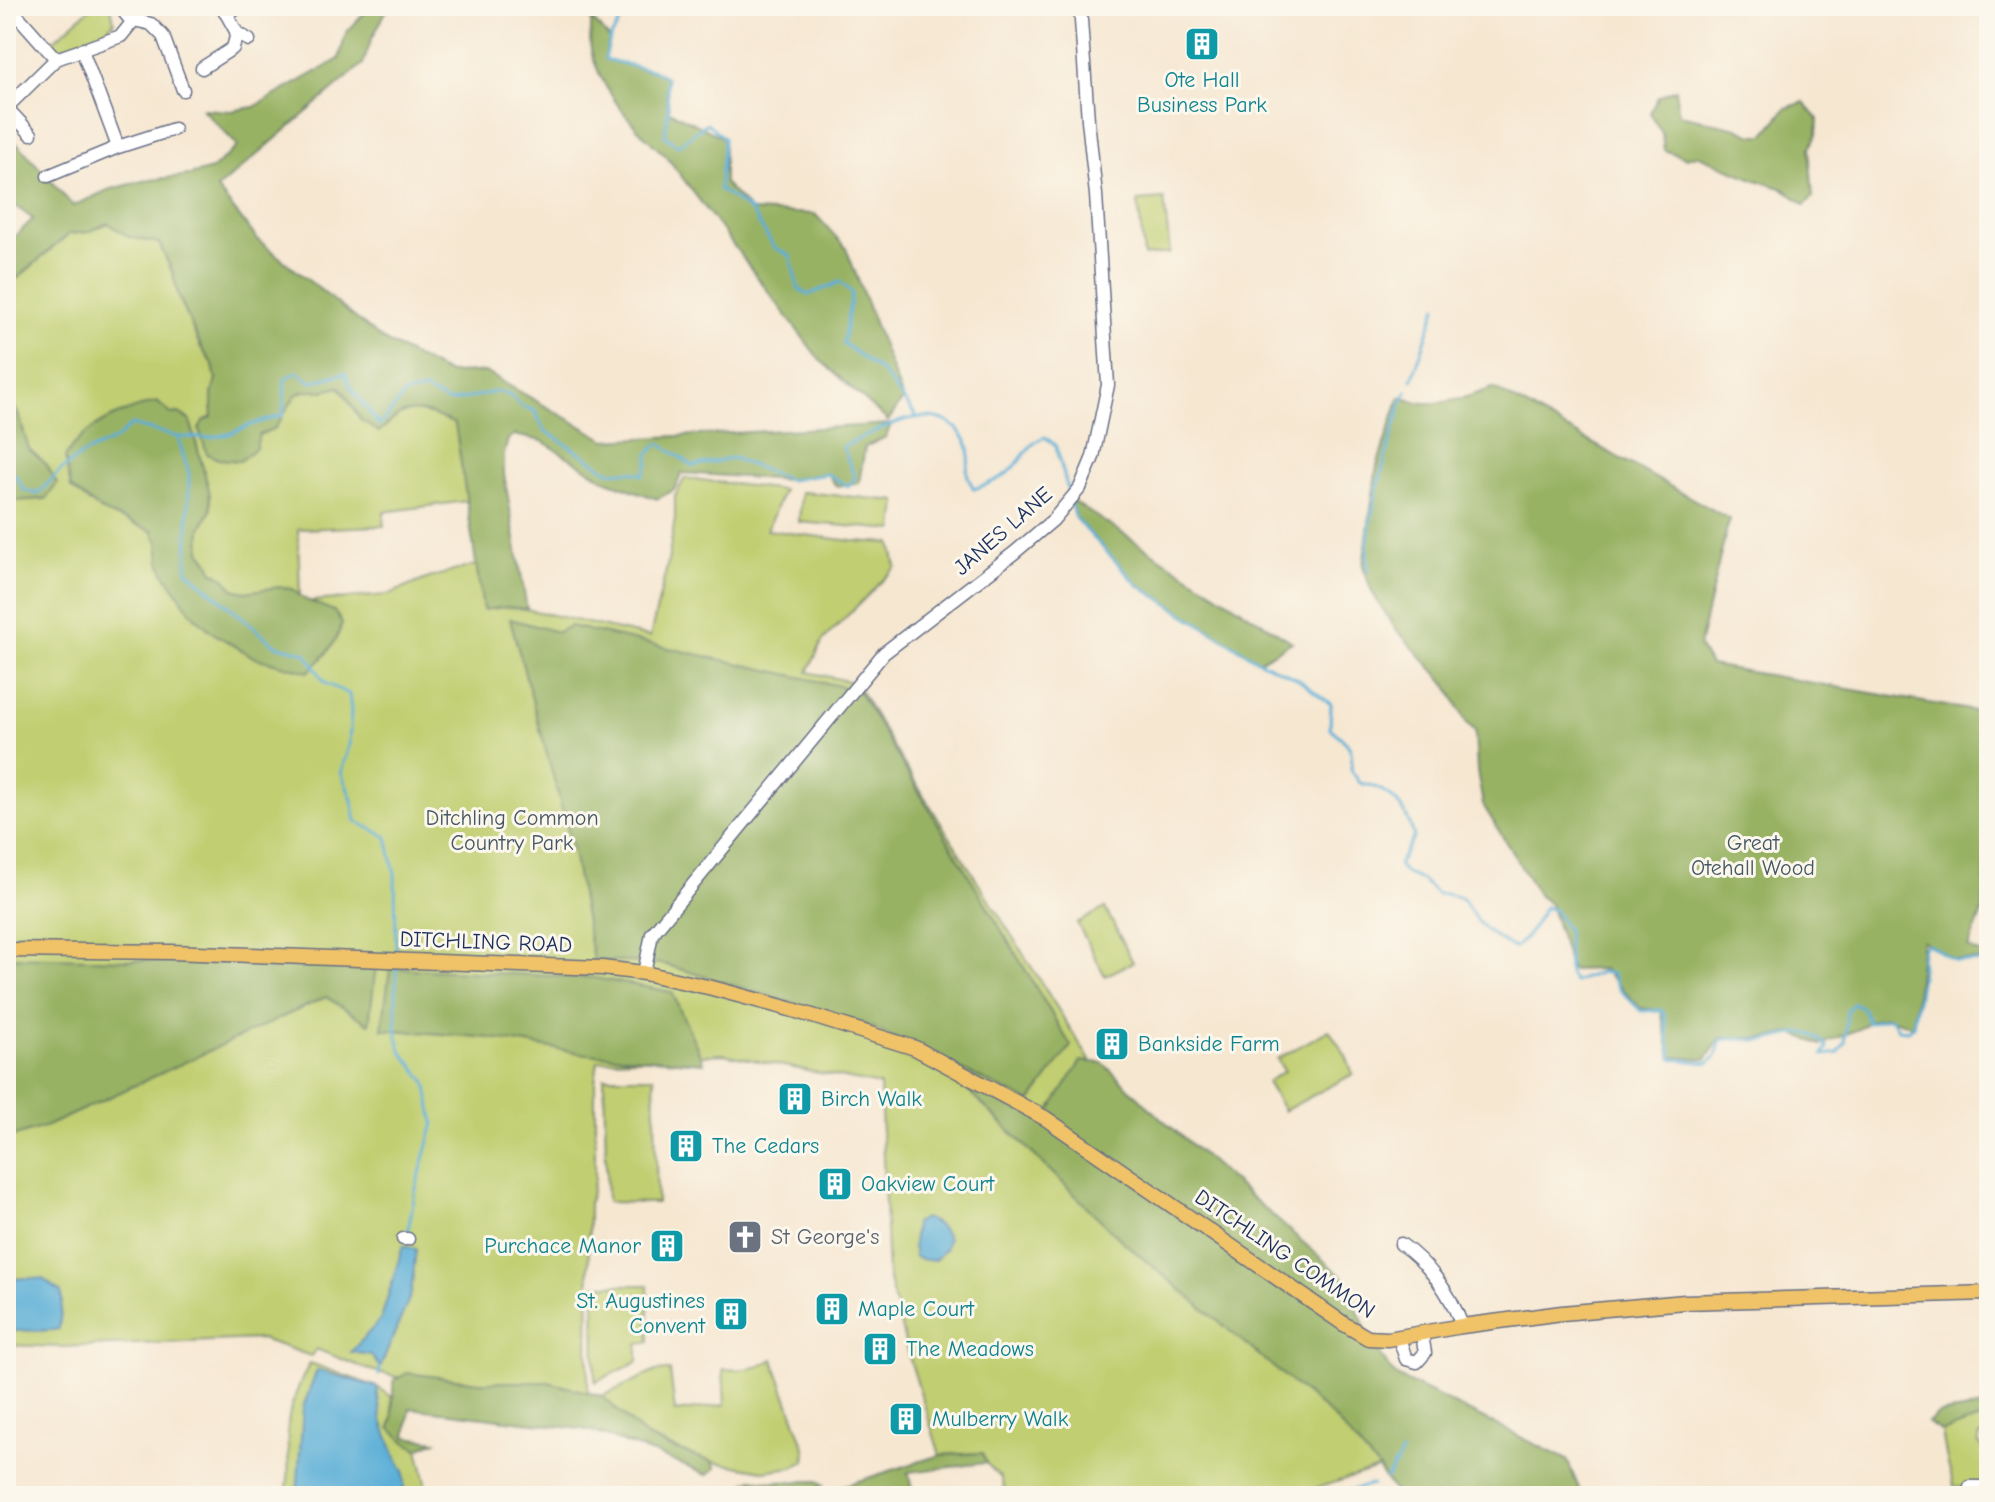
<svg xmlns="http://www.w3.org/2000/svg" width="1995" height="1502" font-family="'Comic Neue',sans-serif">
  <rect width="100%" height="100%" fill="#fbf7ec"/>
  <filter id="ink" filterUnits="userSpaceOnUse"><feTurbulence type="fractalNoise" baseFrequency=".0125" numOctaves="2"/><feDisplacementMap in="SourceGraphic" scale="16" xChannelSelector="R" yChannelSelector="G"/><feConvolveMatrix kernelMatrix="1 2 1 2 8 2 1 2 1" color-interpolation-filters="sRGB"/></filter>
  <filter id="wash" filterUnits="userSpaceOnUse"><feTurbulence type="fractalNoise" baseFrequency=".006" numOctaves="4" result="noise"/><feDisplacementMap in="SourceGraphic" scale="32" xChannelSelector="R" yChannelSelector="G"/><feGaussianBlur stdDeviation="1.8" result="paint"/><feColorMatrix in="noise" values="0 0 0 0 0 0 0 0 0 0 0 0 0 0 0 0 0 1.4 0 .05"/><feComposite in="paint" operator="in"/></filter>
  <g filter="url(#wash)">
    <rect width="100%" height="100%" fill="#f6e7d1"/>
    <path fill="#c1cf72" stroke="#6e7f68" stroke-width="2" d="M 93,6 L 111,6 L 114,22 L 109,27 L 110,31 L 54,51 L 50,46 L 53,41 Z
      M 1164,199 L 1170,253 L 1144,256 L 1138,201 Z
      M 109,223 C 121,234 142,240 159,243 L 173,274 L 178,295 L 200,346 L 213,365 L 216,379 L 212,394 L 212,417 L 258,435 L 275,428 L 296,394 L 304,391 L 323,391 L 340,387 L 361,420 L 399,415 L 411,410 L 434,415 L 456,424 L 467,501 L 384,512 L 384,526 L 298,529 L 300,596 L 245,592 L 233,589 C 227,580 222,575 212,571 L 209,563 L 200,551 L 201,528 L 211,510 L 209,490 L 190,420 L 179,413 L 171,414 L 157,402 L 120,414 L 88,433 L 88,502 L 154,525 L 202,570 L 284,628 L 300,602 L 387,595 L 429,578 L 500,558 L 508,607 L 517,607 L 650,637 L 668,562 L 675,518 L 675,496 L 685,478 L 783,490 L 767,530 L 852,541 L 891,543 L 896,567 L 823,640 L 808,672 L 856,683 L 892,745 L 1093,1065 L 1396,1376 L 1567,1460 L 1582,1496 L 1398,1496 L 1378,1469 L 1291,1496 L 1006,1496 L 1001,1478 L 986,1463 L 982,1453 L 940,1455 L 907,1350 L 888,1276 L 880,1085 L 723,1054 L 598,1061 L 595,1082 L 595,1178 L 589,1203 L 588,1395 L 431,1386 L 367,1369 L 316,1349 L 311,1356 L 261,1339 L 61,1347 L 6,1345 L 6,458 L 47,465 C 40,460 32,454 28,447 C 21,432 23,408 6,401 L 6,288 L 69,234 L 88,232 Z
      M 801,492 L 897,501 L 894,530 L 799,522 Z
      M 1105,908 L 1133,962 L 1105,976 L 1077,923 Z
      M 1329,1030 L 1346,1056 L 1353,1074 L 1284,1111 L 1267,1082 L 1284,1071 L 1277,1059 Z
      M 604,1077 L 654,1077 L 657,1203 L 607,1202 Z
      M 594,1285 L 648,1285 L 649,1342 L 638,1343 L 638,1362 L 595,1382 Z
      M 773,1359 L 806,1451 L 805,1461 L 793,1467 L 763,1471 L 714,1462 L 692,1456 L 645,1436 L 602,1396 L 656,1371 L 670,1370 L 675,1412 L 725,1405 L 723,1369 C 741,1371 758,1370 773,1359 Z
      M 310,1363 L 377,1387 L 391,1396 L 393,1417 L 405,1442 L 418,1449 L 426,1482 L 423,1496 L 285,1496 C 292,1472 286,1449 288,1424 C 290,1403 300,1382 310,1363 Z
      M 1989,1416 L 1989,1433 L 1980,1436 L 1978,1444 C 1991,1455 1989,1471 1989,1487 L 1954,1486 L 1947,1461 L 1942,1432 Z"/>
    <path fill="#98b264" stroke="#5a7061" stroke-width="2" d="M 371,6 L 389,6 L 372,38 L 363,64 L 217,189 L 258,240 L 383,340 L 447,373 L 485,372 L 606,440 L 891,424 L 886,437 L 865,447 L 859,483 L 836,486 L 827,474 L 789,480 L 682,473 L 674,490 L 657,499 L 607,481 L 542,441 L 514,435 L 508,439 L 504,455 L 504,474 L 527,609 L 507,607 L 483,610 L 455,424 C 439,417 416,405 399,415 C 392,420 385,427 379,432 L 361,420 L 340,387 L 323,391 L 304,391 L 296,395 L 275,428 L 259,435 L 256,448 L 240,461 L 218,459 L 207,454 L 199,429 L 203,421 L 212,417 L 212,395 L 216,379 L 213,365 L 202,349 L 178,295 L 173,273 L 159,243 L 129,237 L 108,223 L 88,232 L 69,234 L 6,288 L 6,245 L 33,219 L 6,199 L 6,137 L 20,146 L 73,206 L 108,190 L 143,181 L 190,175 L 212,169 L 238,146 L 202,109 L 230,111 L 254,107 L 339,59 L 346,33 Z
      M 592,19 L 610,39 L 605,59 L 654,71 L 666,77 L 669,111 L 724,138 L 724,183 L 751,211 L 815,214 L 846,248 L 903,399 L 888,421 L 819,359 L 666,156 C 634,128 601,92 591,50 C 589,41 591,29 592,19 Z
      M 1676,89 L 1677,106 L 1680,115 L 1737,128 L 1752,135 L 1764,135 L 1786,108 L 1804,102 L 1818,119 L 1817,135 L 1809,148 L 1813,197 L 1805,205 L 1784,189 L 1753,179 L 1697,155 L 1686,158 L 1664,150 L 1662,133 L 1650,113 L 1658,97 Z
      M 1493,388 L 1729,519 L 1699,646 L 1710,665 L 1987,713 L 1986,857 L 1983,910 L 1968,948 L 1989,957 L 1989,960 L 1955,960 L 1922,941 L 1913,1026 L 1887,1017 L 1869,1021 L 1859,1029 L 1821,1045 L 1793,1033 L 1766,1038 L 1721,1038 L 1706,1059 L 1671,1057 L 1661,1011 L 1640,1008 L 1603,969 L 1571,970 L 1550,904 L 1539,896 L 1483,805 L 1477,771 L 1475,731 L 1466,722 L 1448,686 L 1395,628 L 1372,592 L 1363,566 L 1377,466 L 1400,397 C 1408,399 1416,403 1425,403 C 1448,404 1471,396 1493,388 Z
      M 6,401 L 13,404 L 18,414 L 29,449 L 47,465 L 57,484 L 46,499 L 13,501 L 6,499 Z
      M 157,402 L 171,414 L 179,413 L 190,421 L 209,490 L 211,510 L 201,528 L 200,551 L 209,563 L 212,571 C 222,575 227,580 233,589 L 245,592 L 279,587 L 292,589 L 304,599 L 334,611 L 342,623 C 336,645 324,657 308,672 L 255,658 L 213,633 L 192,614 L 164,573 L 160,561 L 158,542 L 152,531 L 102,511 L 71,488 L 65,457 C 84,426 123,410 157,402 Z
      M 1069,499 L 1292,642 L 1259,661 L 1138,585 L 1076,519 Z
      M 510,619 L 558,632 L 570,626 L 858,690 L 1071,1046 L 1030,1102 L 872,1027 L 663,964 L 593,960 L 571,842 Z
      M 6,957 L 376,966 L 369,1024 L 326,997 L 47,1126 L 6,1139 Z
      M 390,968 L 595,978 L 672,992 L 704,1063 L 587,1054 L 490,1038 L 382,1029 Z
      M 936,1059 L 1045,1118 L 1081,1061 L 1103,1063 L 1154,1112 L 1345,1279 L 1372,1344 L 1396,1376 L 1567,1460 L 1582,1496 L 1398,1496 L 1379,1469 L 1332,1416 L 1121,1240 Z
      M 407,1373 L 480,1382 L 549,1382 L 602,1396 L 645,1436 L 666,1446 L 713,1462 L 716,1468 L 707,1475 L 656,1454 L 589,1430 L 410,1408 L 406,1437 L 436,1441 L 418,1449 L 405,1442 L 390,1428 L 393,1417 L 393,1381 Z
      M 1989,1406 L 1989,1416 L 1942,1432 L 1928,1423 L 1938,1414 Z
      M 982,1453 L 986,1463 L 908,1472 L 914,1496 L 835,1496 L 833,1489 L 940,1455 Z
      M 752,1479 L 773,1482 L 818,1481 L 824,1485 C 816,1488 808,1494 800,1496 C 785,1499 754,1496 745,1483 Z"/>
    <path fill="#5cafd7" stroke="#3c6f9a" stroke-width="2" d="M 924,1218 C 936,1222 942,1227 948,1239 L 945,1249 L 935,1260 L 924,1260 L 915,1257 L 913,1246 L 915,1223 Z
      M 403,1246 L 416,1249 L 411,1294 L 380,1368 L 371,1355 L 351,1352 L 381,1319 Z
      M 29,1278 L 43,1279 L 61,1292 L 62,1301 L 59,1329 C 40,1333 24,1328 6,1333 L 6,1292 L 12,1279 Z
      M 317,1370 L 377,1387 L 381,1418 L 396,1457 L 404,1471 L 404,1496 L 297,1496 L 303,1408 Z"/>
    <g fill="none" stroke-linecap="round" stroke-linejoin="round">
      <path stroke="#5cafd7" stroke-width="3" d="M 617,6 L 621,20 L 610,39 L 605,59 L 654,71 L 666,77 L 668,111 L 665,136 L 678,146 L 707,123 L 724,138 L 719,189 L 751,211 L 774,247 L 790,256 L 798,288 L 808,295 L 840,282 L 852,293 L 843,343 L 883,373 L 917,417
        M 1412,380 L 1437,306
        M 178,438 L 189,473 L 187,571 L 275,645 L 306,653 L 325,683 L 349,694 L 351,711 L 349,746 L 341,772 L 352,800 L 356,821 L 387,837 L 395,874 L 396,955
        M 6,474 L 15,474 L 24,490 L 38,494 L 61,470 L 83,454 L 116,439 L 131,425 L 178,437 L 208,438 L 229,434 L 250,425 L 283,415 L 285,379 L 297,372 L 311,382 L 345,373 L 350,386 L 379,425 L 386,418 L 405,394 L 424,390 L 449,402 L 499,391 L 511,396 L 521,406 L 535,411 L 544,430 L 608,471 L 634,472 L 643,475 L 648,463 L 648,454 L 659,443 L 693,466 L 733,458 L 789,480 L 827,474 L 848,486 L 855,478 L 843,447 C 874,432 929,398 959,431 C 963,436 968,442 969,448 C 972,468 960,466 974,489 C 986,485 999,480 1009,472 C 1023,461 1027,443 1045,437 L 1056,446 L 1069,494
        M 1072,506 L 1076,519 L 1138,585 L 1259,661 L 1296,678 L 1331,704 L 1330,728 C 1348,744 1354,745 1351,770 L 1360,783 C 1391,788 1407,808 1414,837 L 1398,865 L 1405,873 L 1422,880 L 1437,894 L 1446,894 L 1462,898 C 1480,927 1484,931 1514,948 L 1528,935 L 1545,907 L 1554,910 L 1567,930 L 1569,974 L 1574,982 L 1601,972 L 1612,974 L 1619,989 L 1641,1011 L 1661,1010 L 1664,1014 L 1672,1059 L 1709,1063 L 1716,1056 L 1721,1040 C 1737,1036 1752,1042 1767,1040 C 1791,1036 1807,1023 1827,1047 L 1823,1055 L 1838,1053 L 1845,1043 L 1847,1010 L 1854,1003 L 1863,1008 L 1868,1023 L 1887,1018 L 1892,1019 L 1898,1029 L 1908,1030 L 1913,1026 L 1922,969 L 1921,959 L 1923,947 L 1928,944 L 1955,961 L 1983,962 L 1989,964
        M 1368,571 C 1362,526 1388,452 1400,407 L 1407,391
        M 396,966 L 396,1031 L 401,1051 L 426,1082 L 434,1123 L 416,1188 L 407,1235
        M 379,1375 L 380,1368
        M 1387,1478 L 1402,1453
        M 1326,1496 L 1372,1485"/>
    </g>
  </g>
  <g filter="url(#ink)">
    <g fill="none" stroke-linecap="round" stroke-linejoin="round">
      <g stroke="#686f86" stroke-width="15">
        <path id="minor" d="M 9,6 L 56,59 L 121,36 L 134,20 L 128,17 L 119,6
          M 222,6 L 237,33 L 249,40
          M 226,13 L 242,6
          M 134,20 L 151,24 L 163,36 L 183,90
          M 82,50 L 118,147
          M 202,68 L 233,48 L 237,33
          M 6,107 L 31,134
          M 7,107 L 56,59
          M 48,176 L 118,147 L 174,129
          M 644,973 L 652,934 L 884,653 L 1014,553 L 1053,520 L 1080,488 L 1093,457 L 1108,385 L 1096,195 L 1088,120 L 1080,6
          M 403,1239 L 408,1239
          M 1401,1244 C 1429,1264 1451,1294 1462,1326
          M 1399,1338 L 1406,1359 L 1417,1362 L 1425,1353 L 1422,1335
          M 1970,1487 L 1989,1487"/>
      </g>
      <g stroke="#686f86" stroke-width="17">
        <path id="major" d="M 6,950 L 171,952 L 602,968 L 644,973 L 712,988 L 790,1009 L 915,1048 L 1045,1118 L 1344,1324 L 1368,1338 L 1388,1339 L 1462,1326 L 1562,1313 L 1685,1302 L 1989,1293"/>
      </g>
      <use href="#minor" stroke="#fff" stroke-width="12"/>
      <use href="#major" stroke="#f0c369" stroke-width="14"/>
    </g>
  </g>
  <defs>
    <g id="building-square" transform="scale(1.8)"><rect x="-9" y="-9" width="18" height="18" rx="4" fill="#0f9aa8" stroke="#fbf7ec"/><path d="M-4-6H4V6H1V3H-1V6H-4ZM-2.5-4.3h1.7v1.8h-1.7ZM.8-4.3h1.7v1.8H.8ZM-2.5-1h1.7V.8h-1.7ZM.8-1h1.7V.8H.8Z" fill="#fff"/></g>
    <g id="church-square" transform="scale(1.8)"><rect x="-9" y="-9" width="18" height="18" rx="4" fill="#6b7280" stroke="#fbf7ec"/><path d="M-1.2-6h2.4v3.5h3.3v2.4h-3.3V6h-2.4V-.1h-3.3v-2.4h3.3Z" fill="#fff"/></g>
  </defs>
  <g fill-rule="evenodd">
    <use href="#building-square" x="1202" y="44"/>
    <use href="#building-square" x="1112" y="1044"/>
    <use href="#building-square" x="795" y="1099"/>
    <use href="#building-square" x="686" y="1146"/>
    <use href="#building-square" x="835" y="1184"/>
    <use href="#church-square" x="745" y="1237"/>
    <use href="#building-square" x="667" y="1246"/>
    <use href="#building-square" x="832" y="1309"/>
    <use href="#building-square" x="731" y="1314"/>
    <use href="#building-square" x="880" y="1349"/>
    <use href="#building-square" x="906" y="1419"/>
  </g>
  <g text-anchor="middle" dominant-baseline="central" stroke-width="6" stroke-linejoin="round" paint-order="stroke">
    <g font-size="22" fill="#0d838f" stroke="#fbf7ec" text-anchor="start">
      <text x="1202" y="80" text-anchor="middle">Ote Hall<tspan x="1202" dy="25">Business Park</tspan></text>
      <text x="1138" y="1044">Bankside Farm</text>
      <text x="821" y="1099">Birch Walk</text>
      <text x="712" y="1146">The Cedars</text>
      <text x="861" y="1184">Oakview Court</text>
      <text x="641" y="1246" text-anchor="end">Purchace Manor</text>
      <text x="705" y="1301" text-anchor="end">St. Augustines<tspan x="705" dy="25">Convent</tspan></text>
      <text x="858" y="1309">Maple Court</text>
      <text x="906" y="1349">The Meadows</text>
      <text x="932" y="1419">Mulberry Walk</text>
    </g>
    <g font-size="22" fill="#1b2f5e" stroke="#fbf7ec">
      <text transform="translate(1003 531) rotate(-41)">JANES LANE</text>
      <text transform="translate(486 942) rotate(2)">DITCHLING ROAD</text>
      <text transform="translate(1285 1254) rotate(34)">DITCHLING COMMON</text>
    </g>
    <g font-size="22" fill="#445763" stroke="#fbf7ec">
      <text x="512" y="818">Ditchling Common<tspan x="512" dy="25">Country Park</tspan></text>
      <text x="1753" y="843">Great<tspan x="1753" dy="25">Otehall Wood</tspan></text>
    </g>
    <g font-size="22" fill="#5b616d" stroke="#fbf7ec" text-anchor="start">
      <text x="771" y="1237">St George's</text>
    </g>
  </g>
  <rect width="1995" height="1502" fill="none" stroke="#fbf7ec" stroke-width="32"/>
</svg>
